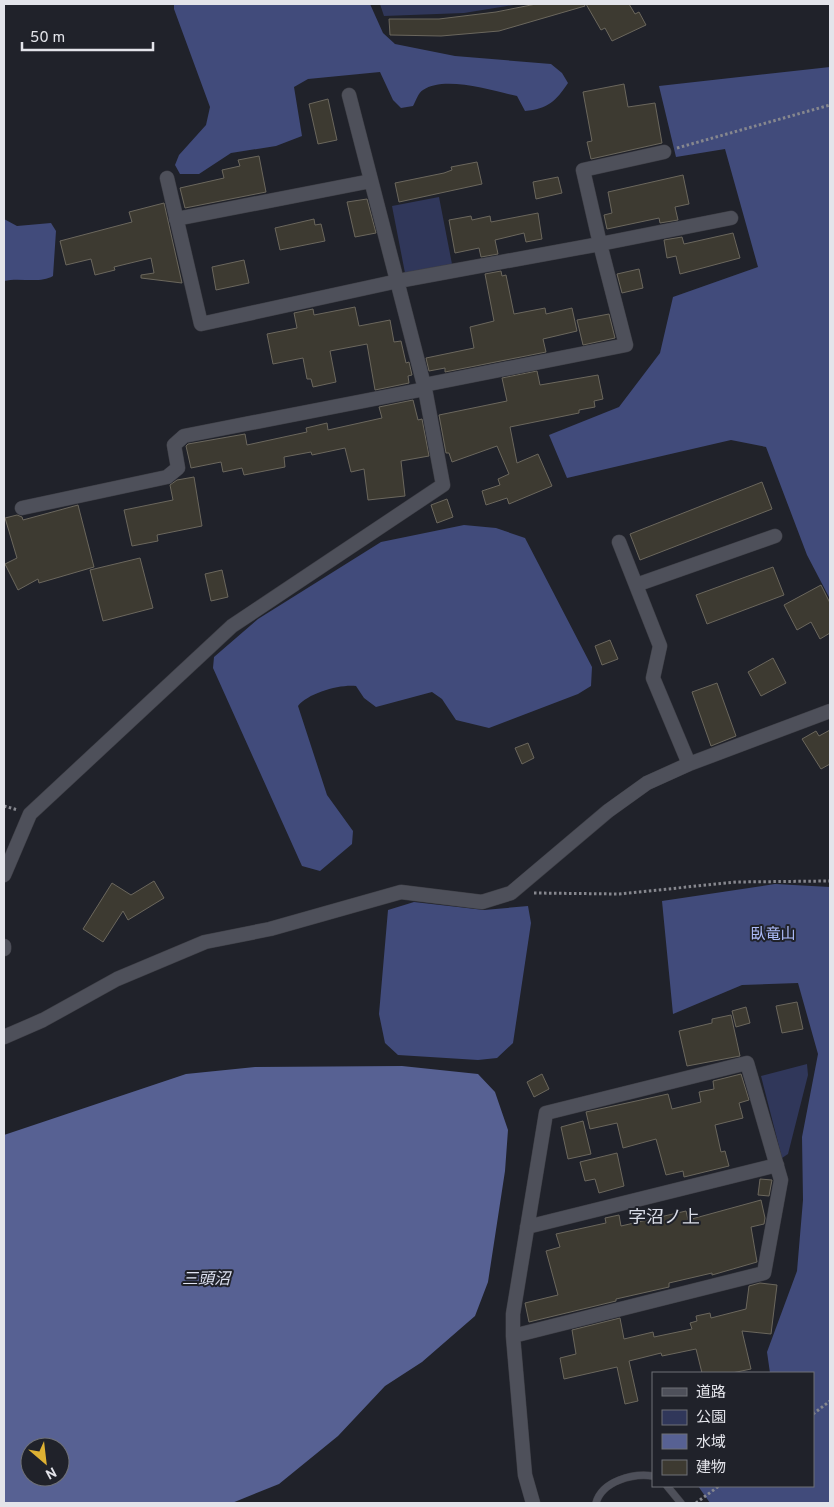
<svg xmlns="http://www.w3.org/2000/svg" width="834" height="1507" font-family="Overpass,'Noto Sans JP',sans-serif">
  <rect width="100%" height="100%" fill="#20222a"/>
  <path fill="#30375a" d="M 380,4 L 520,4 L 464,13 L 384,16 Z
    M 439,197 L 452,264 L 405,273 L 392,206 Z
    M 807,1064 L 808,1075 L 788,1154 L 782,1158 L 761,1076 Z"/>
  <path fill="#414b7b" d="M 174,4 L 370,4 L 383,33 L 395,44 L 455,56 L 551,64 L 562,73 L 568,83 C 556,101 548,109 525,111 L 517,96 C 493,91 445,75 423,90 C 418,93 416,101 413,106 L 401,108 L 393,100 L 380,72 L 308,79 L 294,87 L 302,136 L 276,146 L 231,153 L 199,174 L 180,174 L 175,165 L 179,155 L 206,125 L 210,107 L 174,9 Z
    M 830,67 L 830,599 L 807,555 L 766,447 L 731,440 L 567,478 L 549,435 L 619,407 L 660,353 L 673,297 L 758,267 L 725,149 L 676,157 L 659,86 Z
    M 4,219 L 17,226 L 51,223 L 56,231 L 53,276 C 39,284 20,277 4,281 Z
    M 464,525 L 496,528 L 525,538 L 592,667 L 591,686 L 578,694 L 489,728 L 456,720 L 442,699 L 432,692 L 376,707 L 364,698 L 356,686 C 340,684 308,693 298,706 L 327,795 L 353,831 L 352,844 L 320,871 L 302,866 L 213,668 L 214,657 L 258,619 L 381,542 Z
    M 775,884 L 830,887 L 830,1503 L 710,1503 L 698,1486 L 813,1486 L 813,1373 L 770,1373 L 767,1352 L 797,1271 L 803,1200 L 802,1137 L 818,1054 L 798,983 L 742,985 L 673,1014 L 662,901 Z
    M 414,902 L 484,910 L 528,906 L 531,923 L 513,1043 L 497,1058 L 478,1060 L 398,1055 L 385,1043 L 379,1014 L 388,910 Z"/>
  <path fill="#576193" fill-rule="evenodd" d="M 402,1066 L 478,1074 L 495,1092 L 508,1130 L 505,1171 L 488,1282 L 475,1316 L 422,1362 L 385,1386 L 338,1436 L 279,1484 L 232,1503 L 4,1503 L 4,1135 L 186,1074 L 255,1067 ZM 30,1447 L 60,1447 L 60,1477 L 30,1477 Z"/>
  <path fill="#3d3a31" stroke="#6b675d" d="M 536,4 L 584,4 L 585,6 L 499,31 L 441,36 L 390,35 L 389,19 L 439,19 L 496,12 Z
    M 586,4 L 629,4 L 635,14 L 639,12 L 646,25 L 612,41 L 605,28 L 601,30 Z
    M 624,84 L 628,107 L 655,103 L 662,143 L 591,159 L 587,142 L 592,141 L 583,92 Z
    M 328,99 L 337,140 L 318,144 L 309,104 Z
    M 259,156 L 266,192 L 185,208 L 180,188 L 224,178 L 222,170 L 240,166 L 238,160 Z
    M 477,162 L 482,184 L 399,202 L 395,183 L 444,173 L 452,170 L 451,167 Z
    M 683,175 L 689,204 L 675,207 L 678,220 L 660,223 L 659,218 L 607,229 L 604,215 L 612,213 L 608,192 Z
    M 558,177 L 562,193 L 536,199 L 533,182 Z
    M 367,199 L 376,233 L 355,237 L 347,202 Z
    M 164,203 L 182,283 L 141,278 L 141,275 L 154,273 L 151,258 L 114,267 L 115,270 L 95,275 L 91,259 L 66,265 L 60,241 L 132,222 L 129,212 Z
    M 538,213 L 542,239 L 526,242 L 524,233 L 495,240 L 498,254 L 481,257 L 479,248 L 455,253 L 449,220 L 471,216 L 472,220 L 490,216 L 491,222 Z
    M 314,219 L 315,225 L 321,224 L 325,241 L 280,250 L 275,228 Z
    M 733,233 L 740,258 L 680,274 L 676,256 L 667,258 L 664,240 L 682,237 L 684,244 Z
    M 244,260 L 249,283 L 216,290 L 212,267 Z
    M 639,269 L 643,288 L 622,293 L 617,274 Z
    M 501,271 L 502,276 L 506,275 L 514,314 L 545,308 L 546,314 L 572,308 L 577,331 L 543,339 L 546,352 L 445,372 L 445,368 L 429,371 L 426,358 L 474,348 L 470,327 L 494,321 L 485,274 Z
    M 355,307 L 359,326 L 390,320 L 394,342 L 401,341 L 406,363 L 409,362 L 412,375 L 408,376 L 409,383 L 375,390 L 367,344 L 330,351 L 336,382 L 313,387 L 311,379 L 307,379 L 303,358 L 273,364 L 267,334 L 297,328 L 294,313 L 313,309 L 314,315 Z
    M 609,314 L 615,338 L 583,345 L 577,320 Z
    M 537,371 L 540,385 L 598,375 L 603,399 L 594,401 L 595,407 L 579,410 L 579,413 L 510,427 L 517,463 L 538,454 L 552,486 L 509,504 L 507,498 L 486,505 L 482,491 L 500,485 L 498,479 L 509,474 L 497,446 L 452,462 L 449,453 L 446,453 L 439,415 L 507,401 L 502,378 Z
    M 413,400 L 418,420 L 422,419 L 429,456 L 401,461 L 405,496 L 368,500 L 364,469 L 351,472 L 345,448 L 312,455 L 311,452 L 284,457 L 285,467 L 244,475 L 242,468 L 223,472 L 221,462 L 191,468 L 186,446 L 188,444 L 245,434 L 247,445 L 307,432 L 306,428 L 327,423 L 328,430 L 382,418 L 379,407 Z
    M 194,477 L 202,526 L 157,535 L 158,541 L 132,546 L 124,510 L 173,500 L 170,485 L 177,480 Z
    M 762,482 L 772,509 L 640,560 L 630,534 Z
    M 447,499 L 453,517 L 437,523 L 431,505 Z
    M 78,505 L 94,567 L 39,583 L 38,579 L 18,590 L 5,564 L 17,558 L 5,518 L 17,515 L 22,517 L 23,520 Z
    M 140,558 L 153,608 L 103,621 L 90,570 Z
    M 773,567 L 784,595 L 707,624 L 696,595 Z
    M 222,570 L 228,597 L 211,601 L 205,574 Z
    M 821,585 L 830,603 L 830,633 L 820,639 L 811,622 L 797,630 L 784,605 Z
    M 610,640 L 618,659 L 602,665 L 595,646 Z
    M 773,658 L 786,683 L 761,696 L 748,672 Z
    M 717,683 L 736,736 L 711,746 L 692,692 Z
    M 830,730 L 830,764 L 821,769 L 802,739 L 816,731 L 819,736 Z
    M 528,743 L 534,758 L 522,764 L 515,748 Z
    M 154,881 L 164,898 L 128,920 L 123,911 L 103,942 L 83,929 L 112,883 L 131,895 Z
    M 797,1002 L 803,1029 L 782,1033 L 776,1006 Z
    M 746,1007 L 750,1023 L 736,1027 L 732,1011 Z
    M 731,1015 L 740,1056 L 687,1066 L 679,1031 L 712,1023 L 712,1019 Z
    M 542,1074 L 549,1089 L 534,1097 L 527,1082 Z
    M 741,1074 L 749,1100 L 739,1103 L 743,1118 L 715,1125 L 721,1152 L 725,1151 L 729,1166 L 684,1177 L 683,1171 L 666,1175 L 656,1139 L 623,1148 L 617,1123 L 590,1129 L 586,1112 L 668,1094 L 672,1109 L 701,1102 L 699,1092 L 714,1089 L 713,1081 Z
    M 583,1121 L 591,1154 L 568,1159 L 561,1127 Z
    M 617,1153 L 624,1186 L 599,1193 L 595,1179 L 585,1181 L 580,1162 Z
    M 760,1179 L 772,1180 L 769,1196 L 758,1195 Z
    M 761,1200 L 765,1218 L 764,1224 L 751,1227 L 757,1262 L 712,1275 L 712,1273 L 669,1283 L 669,1287 L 616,1299 L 616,1301 L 529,1322 L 525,1303 L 558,1295 L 546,1251 L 560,1247 L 556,1234 L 606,1223 L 605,1218 L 619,1215 L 621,1226 L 686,1211 L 688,1220 Z
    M 760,1283 L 777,1285 L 771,1334 L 742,1331 L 751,1369 L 732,1373 L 702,1373 L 696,1349 L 662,1356 L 661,1353 L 629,1361 L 638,1401 L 625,1404 L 617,1367 L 564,1379 L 560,1358 L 576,1354 L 572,1330 L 620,1318 L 624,1339 L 653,1332 L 654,1337 L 692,1329 L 690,1323 L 697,1321 L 696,1316 L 710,1313 L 711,1318 L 746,1309 L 749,1286 Z"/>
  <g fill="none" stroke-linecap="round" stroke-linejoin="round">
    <g stroke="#3e3f46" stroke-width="8">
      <path id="lane" d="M 667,1486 L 681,1503
        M 596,1503 C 602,1481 633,1473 653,1476"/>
    </g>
    <g stroke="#3e3f46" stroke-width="15">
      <path id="street" d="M 167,178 L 201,324 L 398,281 L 600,244 L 583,170 L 664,152
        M 176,219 L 371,181
        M 424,385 L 626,345 L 600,244 L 731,218
        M 22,508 L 167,477 L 178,468 L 174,445 L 184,436 L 425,389
        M 619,542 L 660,646 L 653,678 L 689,764
        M 636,585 L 775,536
        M 4,875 L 30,814 L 232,626 L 443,485 L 425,389 L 349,95
        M 4,946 L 4,949
        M 4,1037 L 43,1020 L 117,979 L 205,942 L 270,929 L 401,892 L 482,902 L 511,893 L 608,811 L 647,783 L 689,764 L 830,711
        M 527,1227 L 777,1165
        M 513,1336 L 764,1273 L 781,1180 L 747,1063 L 546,1113 L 513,1314 L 513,1336 L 525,1475 L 533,1503"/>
    </g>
    <path stroke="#86878e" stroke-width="3" stroke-dasharray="2.5 2.5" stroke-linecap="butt" d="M 677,148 L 830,105
      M 4,806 L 18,810
      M 534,893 L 619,894 L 736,882 L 830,881
      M 813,1414 L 830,1401
      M 696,1503 L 719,1486"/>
    <use href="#lane" stroke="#4e505a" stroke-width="7"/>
    <use href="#street" stroke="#4e505a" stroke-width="14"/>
  </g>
  <g text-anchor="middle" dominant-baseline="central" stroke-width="4" stroke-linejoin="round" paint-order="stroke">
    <g font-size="15" fill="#adbcf9" stroke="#20222a">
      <text x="773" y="935">臥竜山</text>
    </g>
    <g font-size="16" font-style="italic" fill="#dfe3f3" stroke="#20222a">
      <text x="206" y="1280">三頭沼</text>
    </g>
    <g font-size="18" fill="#d8dbe6" stroke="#20222a">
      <text x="664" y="1218">字沼ノ上</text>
    </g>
  </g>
  <rect width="834" height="1507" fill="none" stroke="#e3e4ea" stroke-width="10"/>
  <rect x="652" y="1372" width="162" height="115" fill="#20222a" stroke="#6e7077"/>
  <rect x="662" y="1388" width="25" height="8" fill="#4e505a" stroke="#6e7077"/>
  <text x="696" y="1397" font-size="15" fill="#e3e4ea">道路</text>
  <rect x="662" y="1410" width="25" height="15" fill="#30375a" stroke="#6e7077"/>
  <text x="696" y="1422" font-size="15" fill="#e3e4ea">公園</text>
  <rect x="662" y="1434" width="25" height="15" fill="#576193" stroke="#6e7077"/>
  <text x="696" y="1447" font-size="15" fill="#e3e4ea">水域</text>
  <rect x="662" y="1460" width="25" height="15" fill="#3d3a31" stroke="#6e7077"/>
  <text x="696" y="1472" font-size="15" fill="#e3e4ea">建物</text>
  <g transform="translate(45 1462) rotate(152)"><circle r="24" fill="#20222a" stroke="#6e7077"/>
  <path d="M0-4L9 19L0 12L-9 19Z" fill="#deb133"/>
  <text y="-8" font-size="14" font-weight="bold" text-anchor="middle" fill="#e3e4ea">N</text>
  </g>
  <path d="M22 42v8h131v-8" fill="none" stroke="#e3e4ea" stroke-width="2.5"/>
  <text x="30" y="42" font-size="15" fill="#e3e4ea" stroke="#20222a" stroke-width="4" paint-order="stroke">50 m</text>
</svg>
